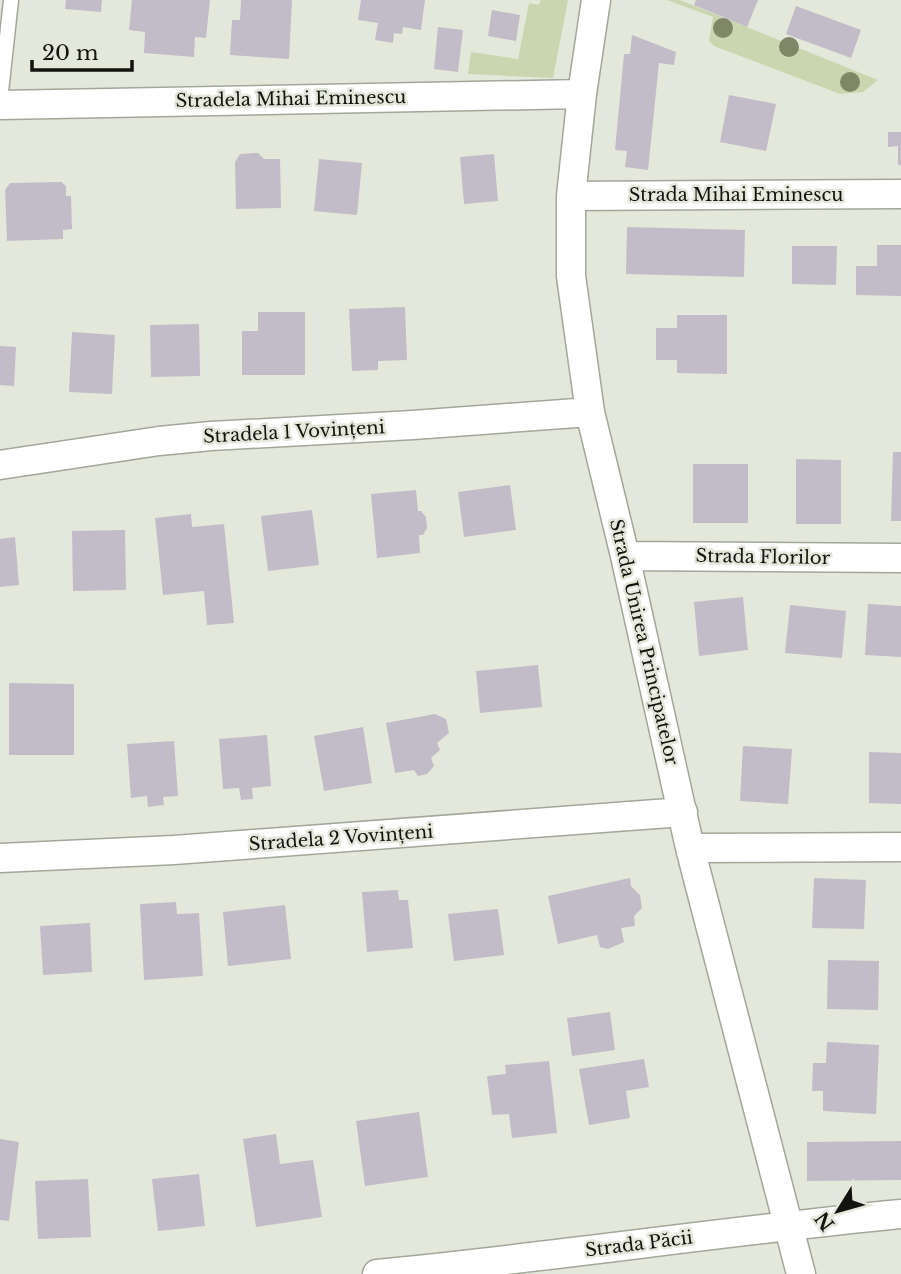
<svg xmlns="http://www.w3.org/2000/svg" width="901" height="1274" font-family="'Libre Baskerville',serif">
  <rect width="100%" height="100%" fill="#e4e8db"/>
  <path fill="#cad6b0" d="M 541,0 L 568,0 L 553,78 L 468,74 L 471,52 L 518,59 L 529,3 L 539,5 Z
    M 667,0 L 680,0 L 878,80 L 863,92 L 840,94 L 714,46 L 709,41 L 713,17 Z"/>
  <path fill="#c1bcc8" d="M 66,0 L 102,0 L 101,12 L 65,9 Z
    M 132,0 L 210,0 L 206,38 L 195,37 L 194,57 L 144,53 L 145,32 L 129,30 Z
    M 241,0 L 292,0 L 289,59 L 230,55 L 232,20 L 240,20 Z
    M 361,0 L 425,0 L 421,30 L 403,27 L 402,34 L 394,33 L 393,43 L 375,40 L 378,23 L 358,20 Z
    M 696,0 L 758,0 L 747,27 L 694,5 Z
    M 796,6 L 861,30 L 851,58 L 786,34 Z
    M 492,10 L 520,15 L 516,41 L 488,36 Z
    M 438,27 L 463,30 L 458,72 L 434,69 Z
    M 632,35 L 676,52 L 674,65 L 659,63 L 648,170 L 625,167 L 627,151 L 615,150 L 624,54 L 630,54 Z
    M 729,95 L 776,104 L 766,151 L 720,142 Z
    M 888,132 L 901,132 L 901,165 L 898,165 L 898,146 L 888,147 Z
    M 258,153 L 264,159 L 280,159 L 281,208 L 236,209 L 235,162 L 240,154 Z
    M 494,154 L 498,201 L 464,204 L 460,157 Z
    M 319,159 L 362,163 L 357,215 L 314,211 Z
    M 61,182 L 66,186 L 66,196 L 71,196 L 72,229 L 63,230 L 63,239 L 7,241 L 5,190 L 10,183 Z
    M 627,227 L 745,230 L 744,277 L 626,274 Z
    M 877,245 L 901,245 L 901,296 L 856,295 L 856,266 L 877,266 Z
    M 792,246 L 837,246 L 836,285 L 792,284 Z
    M 405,307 L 407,360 L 378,361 L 378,370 L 352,371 L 349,309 Z
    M 258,312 L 305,312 L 305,375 L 242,375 L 242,331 L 258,331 Z
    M 677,315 L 727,315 L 727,374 L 677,373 L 677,360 L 656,360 L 656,328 L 677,328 Z
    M 199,324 L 200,376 L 151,377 L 150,325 Z
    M 72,332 L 115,335 L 112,394 L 69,392 Z
    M 0,346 L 16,347 L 14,386 L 0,385 Z
    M 893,452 L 901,452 L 901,521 L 891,521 Z
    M 796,459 L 841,460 L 841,524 L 796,524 Z
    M 693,464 L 748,464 L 748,523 L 693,523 Z
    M 510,485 L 516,530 L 464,537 L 458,492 Z
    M 416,490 L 418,511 L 421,511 L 426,517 L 427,528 L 423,535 L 419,535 L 420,553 L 377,558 L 371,494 Z
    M 312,510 L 319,565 L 268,571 L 261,516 Z
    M 191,514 L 192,527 L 224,524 L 234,623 L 207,625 L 204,591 L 163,595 L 155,518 Z
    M 125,530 L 126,590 L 73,591 L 72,531 Z
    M 15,537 L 19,585 L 0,587 L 0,539 Z
    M 743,597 L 748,650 L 699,656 L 694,602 Z
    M 868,604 L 901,606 L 901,657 L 865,655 Z
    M 790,605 L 846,611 L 842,658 L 785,653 Z
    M 538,665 L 542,707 L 480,713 L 476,671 Z
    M 9,683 L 74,684 L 74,755 L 9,755 Z
    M 435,714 L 446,719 L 449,733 L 437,743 L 440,750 L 431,758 L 434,766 L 427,774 L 418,776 L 414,770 L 395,773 L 386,723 Z
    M 363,727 L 372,783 L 324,791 L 314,736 Z
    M 267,735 L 271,786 L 252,788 L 253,799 L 241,800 L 239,788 L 223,789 L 219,739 Z
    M 174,741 L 178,796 L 163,797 L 164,805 L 148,807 L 147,796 L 131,798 L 127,744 Z
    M 743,746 L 792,749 L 788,804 L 740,801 Z
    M 869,752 L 901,753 L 901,804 L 869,803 Z
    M 630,878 L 631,886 L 640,895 L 642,908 L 634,916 L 635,926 L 621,928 L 624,942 L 608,949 L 600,947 L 597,935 L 558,944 L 548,896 Z
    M 814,878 L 866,880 L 864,929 L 812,928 Z
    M 398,890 L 399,900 L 408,900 L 413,948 L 367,952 L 362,892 Z
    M 176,902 L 177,914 L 199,913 L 203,976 L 144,980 L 140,904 Z
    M 285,905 L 291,959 L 228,966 L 223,912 Z
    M 498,909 L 504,955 L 454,961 L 448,914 Z
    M 90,923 L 92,972 L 43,975 L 40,926 Z
    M 828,960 L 879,961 L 878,1010 L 827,1009 Z
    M 610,1012 L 615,1050 L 572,1056 L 567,1018 Z
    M 827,1042 L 879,1045 L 876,1114 L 823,1111 L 823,1091 L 812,1091 L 813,1063 L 826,1063 Z
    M 644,1059 L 649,1087 L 626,1091 L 630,1118 L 589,1125 L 579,1069 Z
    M 549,1061 L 557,1133 L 512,1138 L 509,1114 L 492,1115 L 487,1076 L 506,1074 L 505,1065 Z
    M 419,1112 L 428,1177 L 365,1186 L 356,1121 Z
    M 276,1134 L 280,1164 L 313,1160 L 322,1217 L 256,1227 L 243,1139 Z
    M 0,1139 L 19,1142 L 9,1221 L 0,1220 Z
    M 901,1141 L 901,1180 L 807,1181 L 807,1142 Z
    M 199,1174 L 205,1226 L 158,1231 L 152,1179 Z
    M 88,1179 L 91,1237 L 38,1239 L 35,1181 Z"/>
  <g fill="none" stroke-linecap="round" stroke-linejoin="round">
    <g stroke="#a3a79a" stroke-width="17">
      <path id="service" d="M 0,101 L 11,0"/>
    </g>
    <g stroke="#a3a79a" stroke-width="31">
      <path id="minor" d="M 596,0 L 582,94 L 571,196 L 571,276 L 590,412 L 625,556 L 690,848 L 801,1274
        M 0,105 L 582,94
        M 571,196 L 901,194
        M 0,465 L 159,441 L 211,436 L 413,425 L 590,412
        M 625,556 L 901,558
        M 690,848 L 901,847
        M 0,858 L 174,850 L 683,812
        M 377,1274 C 552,1257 726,1231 901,1214"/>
    </g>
    <use href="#service" stroke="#fff" stroke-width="14"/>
    <use href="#minor" stroke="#fff" stroke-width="28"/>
  </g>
  <g fill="#7f8766">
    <circle cx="723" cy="28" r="10"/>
    <circle cx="789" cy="47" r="10"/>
    <circle cx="850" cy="82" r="10"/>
  </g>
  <g text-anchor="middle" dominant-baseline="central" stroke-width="5" stroke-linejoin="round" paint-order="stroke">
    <g font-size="18" fill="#12130e" stroke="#e4e8db">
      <text transform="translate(291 99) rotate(-1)">Stradela Mihai Eminescu</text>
      <text x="736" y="195">Strada Mihai Eminescu</text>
      <text transform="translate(294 432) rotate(-3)">Stradela 1 Vovințeni</text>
      <text transform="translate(763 557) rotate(1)">Strada Florilor</text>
      <text transform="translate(644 642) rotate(77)">Strada Unirea Principatelor</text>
      <text transform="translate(341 838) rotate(-4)">Stradela 2 Vovințeni</text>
      <text transform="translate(639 1244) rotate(-7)">Strada Păcii</text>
    </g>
  </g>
  <g transform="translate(838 1211) rotate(233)" stroke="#e4e8db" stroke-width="5" paint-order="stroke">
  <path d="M0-5L12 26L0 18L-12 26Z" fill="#12130e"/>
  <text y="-10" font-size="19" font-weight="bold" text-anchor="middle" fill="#12130e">N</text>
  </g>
  <path d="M32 60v10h100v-10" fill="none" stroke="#12130e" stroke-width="3.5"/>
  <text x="42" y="60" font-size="21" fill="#12130e" stroke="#e4e8db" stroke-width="5" paint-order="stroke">20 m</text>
</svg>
